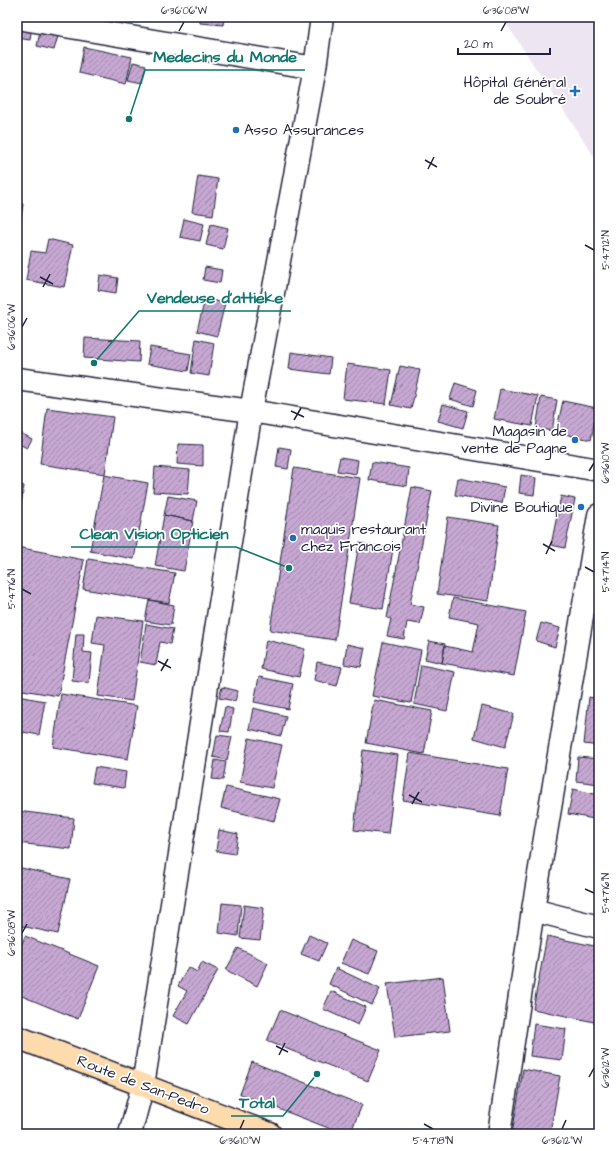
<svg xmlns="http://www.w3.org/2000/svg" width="616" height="1151" font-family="'Architects Daughter',sans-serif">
  <defs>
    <pattern id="building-hatch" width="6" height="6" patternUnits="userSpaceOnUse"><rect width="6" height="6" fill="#c7a8d3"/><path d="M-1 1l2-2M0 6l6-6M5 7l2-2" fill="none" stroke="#a188ac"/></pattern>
  </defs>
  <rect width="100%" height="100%" fill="#fff"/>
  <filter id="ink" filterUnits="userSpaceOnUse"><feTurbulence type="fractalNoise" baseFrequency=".025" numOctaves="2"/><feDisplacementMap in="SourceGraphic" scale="8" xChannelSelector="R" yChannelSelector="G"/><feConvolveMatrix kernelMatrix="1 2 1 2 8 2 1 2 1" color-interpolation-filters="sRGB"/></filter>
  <g filter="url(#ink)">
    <path fill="#eee5f2" d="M 502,17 L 599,17 L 599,164 Z"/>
    <path fill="url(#building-hatch)" stroke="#22223b" d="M 200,17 L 224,17 L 223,25 L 200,23 Z
      M 226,17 L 243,17 L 243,20 L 226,18 Z
      M 17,22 L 32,25 L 30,40 L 17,38 Z
      M 40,32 L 58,36 L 54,50 L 37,46 Z
      M 84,47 L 132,57 L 126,84 L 79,73 Z
      M 133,62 L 146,65 L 142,83 L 128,80 Z
      M 198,176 L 218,179 L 213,215 L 192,212 Z
      M 17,203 L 23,204 L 19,232 L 17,232 Z
      M 184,219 L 204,224 L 200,241 L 180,237 Z
      M 211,224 L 228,228 L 223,249 L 206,245 Z
      M 48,239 L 73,245 L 64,287 L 26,280 L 31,251 L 45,253 Z
      M 205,267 L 222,270 L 220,283 L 203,280 Z
      M 100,275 L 118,278 L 116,293 L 98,290 Z
      M 205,299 L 225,303 L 217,336 L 197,331 Z
      M 85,338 L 140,341 L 139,362 L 84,358 Z
      M 196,339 L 214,343 L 209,376 L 191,373 Z
      M 150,347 L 191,354 L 188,371 L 147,364 Z
      M 291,352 L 331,358 L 329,374 L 289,369 Z
      M 347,364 L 391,370 L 386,404 L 343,399 Z
      M 400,366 L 420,370 L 411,409 L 391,405 Z
      M 455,383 L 477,390 L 473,406 L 450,399 Z
      M 500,389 L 538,396 L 532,426 L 494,419 Z
      M 541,397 L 557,400 L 552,431 L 536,428 Z
      M 563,401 L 597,408 L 591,440 L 556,432 Z
      M 443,404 L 468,411 L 463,428 L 438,421 Z
      M 17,406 L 20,406 L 17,421 Z
      M 47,408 L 113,417 L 105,474 L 40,464 Z
      M 17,431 L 32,439 L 27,448 L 17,443 Z
      M 178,444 L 203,445 L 203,466 L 177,464 Z
      M 279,447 L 291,449 L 288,469 L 276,467 Z
      M 340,457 L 358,460 L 356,474 L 337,471 Z
      M 372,462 L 409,468 L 407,486 L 369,480 Z
      M 155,467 L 190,470 L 188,494 L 153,492 Z
      M 294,468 L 360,478 L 335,640 L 270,630 Z
      M 104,475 L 148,483 L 134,559 L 90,551 Z
      M 521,475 L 536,478 L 534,495 L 519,493 Z
      M 458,478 L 505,487 L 502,503 L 455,495 Z
      M 17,484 L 24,486 L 17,528 Z
      M 412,487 L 432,491 L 410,604 L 424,607 L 420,624 L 407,622 L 404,639 L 387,636 L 391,619 L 387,618 Z
      M 168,496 L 197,501 L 193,521 L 164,515 Z
      M 561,496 L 575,499 L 565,548 L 551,545 Z
      M 164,515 L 193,521 L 184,571 L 155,566 Z
      M 448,517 L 499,525 L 488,601 L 437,594 Z
      M 359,543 L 393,549 L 383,609 L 349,603 Z
      M 17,547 L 84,560 L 58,696 L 17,689 Z
      M 88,559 L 175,573 L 169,603 L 83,589 Z
      M 453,598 L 526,612 L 514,676 L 442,663 L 445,646 L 473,652 L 479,623 L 449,617 Z
      M 149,600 L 174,605 L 171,625 L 145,621 Z
      M 96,615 L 143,621 L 132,701 L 98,696 L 105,645 L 92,643 Z
      M 541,623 L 560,628 L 555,647 L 536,641 Z
      M 146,624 L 173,629 L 170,644 L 160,642 L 156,665 L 140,662 Z
      M 76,634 L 84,634 L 83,652 L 92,653 L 89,683 L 72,681 Z
      M 266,640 L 305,649 L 299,677 L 261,669 Z
      M 429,641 L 445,644 L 442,663 L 425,659 Z
      M 383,642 L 421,650 L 411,703 L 372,696 Z
      M 347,644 L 365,648 L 361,667 L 344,664 Z
      M 317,662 L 342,667 L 337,686 L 314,680 Z
      M 421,665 L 455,672 L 447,711 L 414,704 Z
      M 259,677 L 293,684 L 288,709 L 254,702 Z
      M 222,687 L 238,691 L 235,701 L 219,698 Z
      M 61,694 L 137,706 L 128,759 L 53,747 Z
      M 17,696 L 45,701 L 39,735 L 23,732 L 19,759 L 17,759 Z
      M 589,697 L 599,699 L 599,746 L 584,744 Z
      M 374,700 L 432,711 L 424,754 L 366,743 Z
      M 482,706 L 514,714 L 505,747 L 474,738 Z
      M 225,707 L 233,709 L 229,732 L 220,731 Z
      M 253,708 L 286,716 L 281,736 L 249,729 Z
      M 217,735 L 232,737 L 227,760 L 213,757 Z
      M 249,738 L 282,745 L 272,788 L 240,782 Z
      M 363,750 L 398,755 L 388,834 L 354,830 Z
      M 410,753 L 508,769 L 500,816 L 403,800 Z
      M 578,757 L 599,759 L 599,784 L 576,781 Z
      M 215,760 L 226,762 L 223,780 L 212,779 Z
      M 95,767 L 126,772 L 124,788 L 92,783 Z
      M 226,787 L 280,799 L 274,821 L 221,808 Z
      M 573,789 L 599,795 L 599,820 L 568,814 Z
      M 17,811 L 74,818 L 71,849 L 17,843 Z
      M 219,830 L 238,834 L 235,854 L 216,851 Z
      M 17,867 L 70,879 L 58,934 L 17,925 Z
      M 222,903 L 241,905 L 238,936 L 219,933 Z
      M 244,905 L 264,908 L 260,940 L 240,938 Z
      M 309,935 L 327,943 L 319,961 L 301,954 Z
      M 25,936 L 99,966 L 78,1019 L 17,994 L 17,956 Z
      M 547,936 L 599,947 L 599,1023 L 533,1009 Z
      M 351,940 L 378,951 L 369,974 L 341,963 Z
      M 238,948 L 268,963 L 257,986 L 226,970 Z
      M 202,962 L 218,970 L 189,1024 L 173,1016 L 187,991 L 178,986 L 188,967 L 197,972 Z
      M 336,968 L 380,989 L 372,1005 L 329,984 Z
      M 443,977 L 450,1031 L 395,1037 L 387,984 Z
      M 331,991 L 366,1007 L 358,1025 L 323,1009 Z
      M 280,1010 L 381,1050 L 368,1081 L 267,1041 Z
      M 534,1024 L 566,1029 L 562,1060 L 530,1056 Z
      M 252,1062 L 362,1105 L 350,1134 L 344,1134 L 240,1094 Z
      M 523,1069 L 560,1076 L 550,1134 L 512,1134 Z"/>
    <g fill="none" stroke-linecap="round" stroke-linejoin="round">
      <g stroke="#22223b" stroke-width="25">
        <path id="minor" d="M 17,18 L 315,68
          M 17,379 L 251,411 L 599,470
          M 533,910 L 599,927
          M 130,1134 L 143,1085 L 251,411 L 315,68 L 322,17
          M 499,1134 L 533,910 L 599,515"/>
      </g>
      <g stroke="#22223b" stroke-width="25">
        <path id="primary" d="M 17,1037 L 270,1134"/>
      </g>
      <use href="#minor" stroke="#fff" stroke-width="22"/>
      <use href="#primary" stroke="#fedbac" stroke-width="22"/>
    </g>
  </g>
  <path fill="none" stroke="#22223b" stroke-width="1.5" d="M 179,31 L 184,22M 501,31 L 506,22M 425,160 L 437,167M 428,169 L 434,157M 585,245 L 594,250M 40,277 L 53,284M 43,287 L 50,274M 22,327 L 27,318M 291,411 L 304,417M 294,420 L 301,408M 589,471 L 594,463M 543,544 L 555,551M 546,554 L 552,541M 585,567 L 594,572M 22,589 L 31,594M 158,661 L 171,668M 161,671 L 168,659M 409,795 L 422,802M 412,804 L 419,792M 585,889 L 594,893M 22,933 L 27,924M 276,1046 L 288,1052M 279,1055 L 285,1043M 589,1077 L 594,1068M 424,1124 L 433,1129M 240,1129 L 244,1120M 562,1129 L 566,1120"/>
  <g fill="#1f6fb2" stroke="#fff" stroke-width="1.5">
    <path d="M573 85h4v4h4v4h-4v4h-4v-4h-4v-4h4z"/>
    <circle cx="236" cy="130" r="4"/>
    <circle cx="575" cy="440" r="4"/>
    <circle cx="581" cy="507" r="4"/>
    <circle cx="293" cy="538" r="4"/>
  </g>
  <g text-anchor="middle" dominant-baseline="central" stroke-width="3.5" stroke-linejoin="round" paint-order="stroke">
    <g font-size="15" fill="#22223b" stroke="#fff" text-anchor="end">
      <text x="566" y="82">Hôpital Général<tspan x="566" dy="17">de Soubré</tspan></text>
      <text x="244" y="130" text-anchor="start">Asso Assurances</text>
      <text x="567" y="431">Magasin de<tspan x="567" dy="17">vente de Pagne</tspan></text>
      <text x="573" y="507">Divine Boutique</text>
      <text x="301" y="529" text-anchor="start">maquis restaurant<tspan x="301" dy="17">chez Francois</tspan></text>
    </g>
    <g font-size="15" fill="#22223b" stroke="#fff">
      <text transform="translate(143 1085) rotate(21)">Route de San-Pedro</text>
    </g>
  </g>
  <path fill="none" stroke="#0f766e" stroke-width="1.5" d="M129 119L145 70H305M94 363L139 311H291M289 568L236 547H71M317 1074L283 1116H231"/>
  <g fill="#0f766e" stroke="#fff" stroke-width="1.5">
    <circle cx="129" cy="119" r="4"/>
    <circle cx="94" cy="363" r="4"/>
    <circle cx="289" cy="568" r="4"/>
    <circle cx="317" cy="1074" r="4"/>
  </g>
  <g font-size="16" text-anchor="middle" font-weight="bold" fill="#0f766e" stroke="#fff" stroke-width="3.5" stroke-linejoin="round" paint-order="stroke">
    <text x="225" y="62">Medecins du Monde</text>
    <text x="215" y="303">Vendeuse d'attieke</text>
    <text x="154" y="539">Clean Vision Opticien</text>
    <text x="257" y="1108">Total</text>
  </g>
  <rect width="616" height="1151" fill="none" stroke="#fff" stroke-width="44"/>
  <path d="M458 48v6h92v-6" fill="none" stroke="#22223b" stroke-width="2"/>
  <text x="464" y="48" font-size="12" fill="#22223b" stroke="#ffffff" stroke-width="3" paint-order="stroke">20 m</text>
  <rect x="22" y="22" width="572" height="1107" fill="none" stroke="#22223b" stroke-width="1.5"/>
  <g font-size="10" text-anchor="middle" fill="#22223b">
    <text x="184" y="14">6°36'06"W</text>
    <text x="506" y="14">6°36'08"W</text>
    <text transform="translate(605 250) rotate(-90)" y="4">5°47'12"N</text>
    <text transform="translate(11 327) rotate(-90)" y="4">6°36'06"W</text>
    <text transform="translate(605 463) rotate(-90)" y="4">6°36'10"W</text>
    <text transform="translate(605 572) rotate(-90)" y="4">5°47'14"N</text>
    <text transform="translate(11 589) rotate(-90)" y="4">5°47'16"N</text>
    <text transform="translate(605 893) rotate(-90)" y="4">5°47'16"N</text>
    <text transform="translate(11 933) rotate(-90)" y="4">6°36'08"W</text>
    <text transform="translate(605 1068) rotate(-90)" y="4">6°36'12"W</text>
    <text x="240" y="1144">6°36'10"W</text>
    <text x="433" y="1144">5°47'18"N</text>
    <text x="562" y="1144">6°36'12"W</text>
  </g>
</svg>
